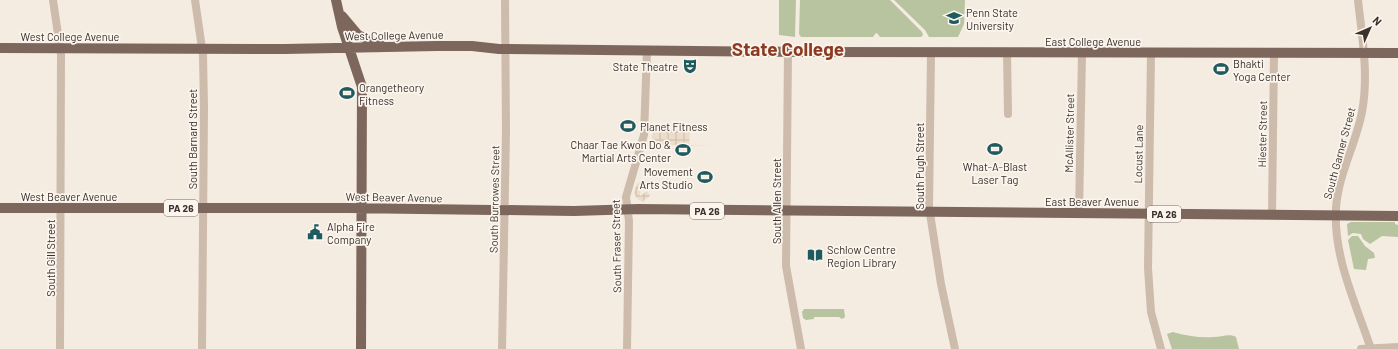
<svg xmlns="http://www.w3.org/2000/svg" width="1398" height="349" font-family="Barlow,sans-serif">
  <defs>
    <pattern id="plaza-grid" width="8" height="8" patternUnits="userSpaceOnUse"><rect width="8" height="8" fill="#ecdcc8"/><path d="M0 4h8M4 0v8" fill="none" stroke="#cbbdac"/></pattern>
  </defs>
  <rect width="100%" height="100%" fill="#f4ebe1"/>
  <path fill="#b8c4a0" d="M 779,0 L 796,0 L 795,37 L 779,35 Z
    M 800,0 L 890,0 L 922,32 L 923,35 L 921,37 L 880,37 L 877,33 L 875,34 L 873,37 L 801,37 L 799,34 Z
    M 894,0 L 965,0 L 964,24 L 958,37 L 929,37 L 925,30 Z
    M 1351,222 L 1395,222 L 1395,224 L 1398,225 L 1398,237 L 1382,236 L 1370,244 L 1363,239 L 1361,234 L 1353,233 L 1348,236 L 1347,224 Z
    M 1352,236 L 1358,236 L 1365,246 L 1374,253 L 1375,258 L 1368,259 L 1366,270 L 1354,269 L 1348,240 Z
    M 804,309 L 844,309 L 845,317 L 842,319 L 839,317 L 814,317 L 814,319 L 806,320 L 803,318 L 802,312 Z
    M 1173,332 C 1186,336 1200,338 1214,337 C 1221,337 1230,333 1236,337 L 1239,349 L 1172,349 L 1167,334 Z"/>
  <path fill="url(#plaza-grid)" d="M 653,131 L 690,131 L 689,145 L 714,146 L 655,145 L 652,142 Z
    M 642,181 L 653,181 L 644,184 L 641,187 L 640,196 L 647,191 L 650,196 L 644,200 L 644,202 L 639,200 L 639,198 L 638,200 L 634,193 L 637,184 Z"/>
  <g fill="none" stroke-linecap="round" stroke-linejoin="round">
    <path stroke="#cdbbac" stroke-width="8" d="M 53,0 L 61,55 L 60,349
      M 195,0 L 203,55 L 204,108 L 202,349
      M 1358,0 C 1362,37 1369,75 1362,112 C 1356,144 1338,175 1336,208 C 1333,257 1356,304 1371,349
      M 788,52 L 786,266 L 801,349
      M 931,52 L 929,207 L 941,284 L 955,349
      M 1007,52 L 1008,114
      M 1151,53 L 1148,268 L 1151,312 L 1161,349
      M 1079,213 L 1082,53
      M 1272,214 L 1274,53
      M 502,349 L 506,131 L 505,0
      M 627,349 L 629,221 L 626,197 L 644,135 L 647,50
      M 1361,349 L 1398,347"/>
    <path stroke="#7d675c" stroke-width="10" d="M 336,0 L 342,27 L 362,87 L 361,349
      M 342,16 L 358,35 L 381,45
      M 0,48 L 285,49 L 437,46 L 472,46 L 499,49 L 801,52 L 1398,53
      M 0,208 L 348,208 L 574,211 L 638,209 L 1398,216"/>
  </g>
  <defs>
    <g id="university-bare" transform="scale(1.2)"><path d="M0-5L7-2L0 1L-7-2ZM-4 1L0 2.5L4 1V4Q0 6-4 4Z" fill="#1f5a5e" stroke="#fbf5ee" stroke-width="2.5" paint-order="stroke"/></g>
    <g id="theatre-bare" transform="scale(1.2)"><path d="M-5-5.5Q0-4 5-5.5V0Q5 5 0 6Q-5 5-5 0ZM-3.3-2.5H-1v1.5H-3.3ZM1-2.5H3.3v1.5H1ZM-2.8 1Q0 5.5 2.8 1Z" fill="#1f5a5e" stroke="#fbf5ee" stroke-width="2.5" paint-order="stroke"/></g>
    <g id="stadium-bare" transform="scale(1.2)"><path d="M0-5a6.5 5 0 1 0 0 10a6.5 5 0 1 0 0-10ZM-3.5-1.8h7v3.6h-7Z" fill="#1f5a5e" stroke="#fbf5ee" stroke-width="2.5" paint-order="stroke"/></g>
    <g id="civic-bare" transform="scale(1.2)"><path d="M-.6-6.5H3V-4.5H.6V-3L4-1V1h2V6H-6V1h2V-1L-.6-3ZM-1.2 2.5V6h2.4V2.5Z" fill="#1f5a5e" stroke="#fbf5ee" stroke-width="2.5" paint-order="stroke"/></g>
    <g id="library-bare" transform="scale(1.2)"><path d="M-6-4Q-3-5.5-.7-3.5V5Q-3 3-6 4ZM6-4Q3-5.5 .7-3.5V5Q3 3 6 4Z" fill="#1f5a5e" stroke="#fbf5ee" stroke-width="2.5" paint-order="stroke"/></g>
  </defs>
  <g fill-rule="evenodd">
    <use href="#university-bare" x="954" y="18"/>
    <use href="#theatre-bare" x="690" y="66"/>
    <use href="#stadium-bare" x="1221" y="69"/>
    <use href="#stadium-bare" x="347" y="93"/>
    <use href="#stadium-bare" x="628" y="126"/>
    <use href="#stadium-bare" x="995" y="149"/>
    <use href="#stadium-bare" x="683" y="150"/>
    <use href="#stadium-bare" x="705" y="177"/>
    <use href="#civic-bare" x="315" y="232"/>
    <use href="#library-bare" x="815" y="255"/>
  </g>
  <g text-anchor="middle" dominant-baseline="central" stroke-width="3.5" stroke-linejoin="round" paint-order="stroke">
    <g fill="#fbf5ee" stroke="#756b66" stroke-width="1">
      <rect x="164" y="200" width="34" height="16" rx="3"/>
      <rect x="690" y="203" width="34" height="16" rx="3"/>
      <rect x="1147" y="206" width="34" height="16" rx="3"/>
    </g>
    <g font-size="10" font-weight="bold" fill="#3b302b">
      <text x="181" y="208">PA 26</text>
      <text x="707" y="211">PA 26</text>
      <text x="1164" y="214">PA 26</text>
    </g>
    <g font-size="11" fill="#3b302b" stroke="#fbf5ee" text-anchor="start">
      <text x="966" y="12">Penn State<tspan x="966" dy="13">University</tspan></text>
      <text x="1233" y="63">Bhakti<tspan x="1233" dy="13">Yoga Center</tspan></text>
      <text x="678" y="66" text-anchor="end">State Theatre</text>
      <text x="359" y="87">Orangetheory<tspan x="359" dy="13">Fitness</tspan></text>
      <text x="640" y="126">Planet Fitness</text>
      <text x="671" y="144" text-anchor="end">Chaar Tae Kwon Do &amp;<tspan x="671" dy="13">Martial Arts Center</tspan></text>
      <text x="995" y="166" text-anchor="middle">What-A-Blast<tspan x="995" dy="13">Laser Tag</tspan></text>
      <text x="693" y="171" text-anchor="end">Movement<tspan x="693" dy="13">Arts Studio</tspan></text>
      <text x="327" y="226">Alpha Fire<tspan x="327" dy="13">Company</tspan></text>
      <text x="827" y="249">Schlow Centre<tspan x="827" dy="13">Region Library</tspan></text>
    </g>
    <g font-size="11" fill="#3b302b" stroke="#fbf5ee">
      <text transform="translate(394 35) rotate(-1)">West College Avenue</text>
      <text x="70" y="36">West College Avenue</text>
      <text x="1093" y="41">East College Avenue</text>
      <text transform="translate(1069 133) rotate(-89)">McAllister Street</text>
      <text transform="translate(1262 134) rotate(-89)">Hiester Street</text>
      <text transform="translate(192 139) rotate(-90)">South Barnard Street</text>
      <text transform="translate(1339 153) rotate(-75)">South Garner Street</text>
      <text transform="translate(1138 154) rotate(-89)">Locust Lane</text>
      <text transform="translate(919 166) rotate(-90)">South Pugh Street</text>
      <text x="69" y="196">West Beaver Avenue</text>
      <text transform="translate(394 197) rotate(1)">West Beaver Avenue</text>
      <text transform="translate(494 199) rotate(-89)">South Burrowes Street</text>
      <text transform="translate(776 201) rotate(-90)">South Allen Street</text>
      <text x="1092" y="201">East Beaver Avenue</text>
      <text transform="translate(616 246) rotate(-91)">South Fraser Street</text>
      <text transform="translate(50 258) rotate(-90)">South Gill Street</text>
    </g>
    <g font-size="19" font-weight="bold" fill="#8c3b22" stroke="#fbf5ee">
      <text x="788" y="48">State College</text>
    </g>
  </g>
  <g transform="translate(1370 28) rotate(45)" stroke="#fbf5ee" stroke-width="3" paint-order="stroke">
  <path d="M0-3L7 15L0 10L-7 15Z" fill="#3b302b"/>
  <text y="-6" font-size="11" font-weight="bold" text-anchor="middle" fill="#3b302b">N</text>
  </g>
</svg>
